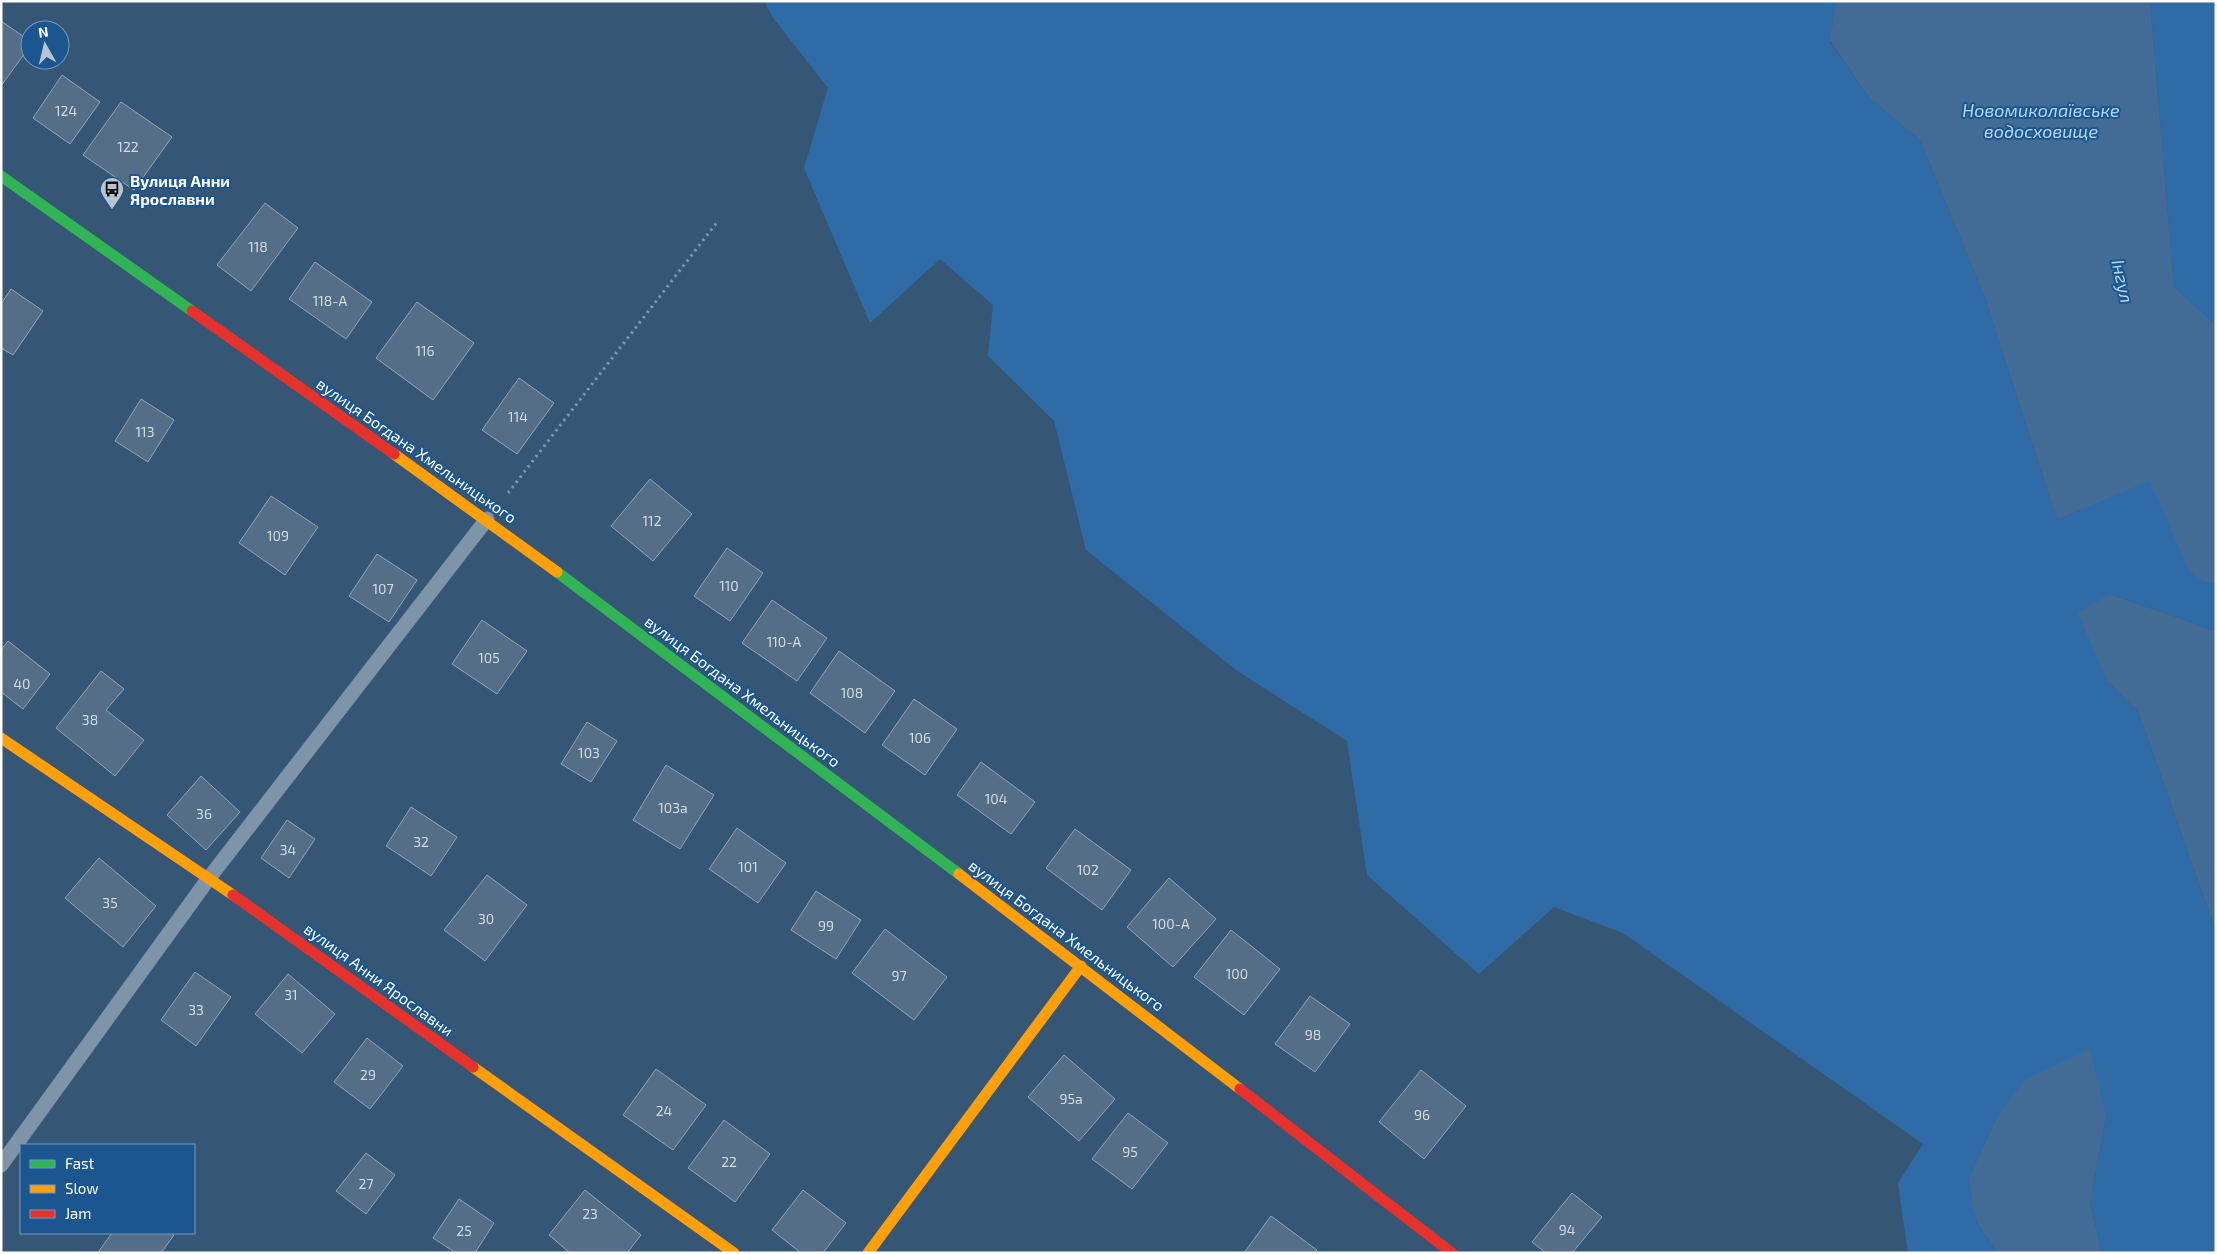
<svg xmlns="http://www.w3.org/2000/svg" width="2217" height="1254" font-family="'Exo 2',sans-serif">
  <rect width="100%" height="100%" fill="#365676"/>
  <path fill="#2f6ca7" d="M 764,1 L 1836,1 L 1830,42 L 1869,98 L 1920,140 L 1985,298 L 2057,520 L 2187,464 L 2216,474 L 2216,631 L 2110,594 L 2107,681 L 2138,711 L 2216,932 L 2216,1253 L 2102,1253 L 2090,1202 L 2106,1117 L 1995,1121 L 1968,1180 L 1977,1223 L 1998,1253 L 1908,1253 L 1898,1183 L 1923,1144 L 1623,933 L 1554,907 L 1479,974 L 1367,875 L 1347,741 L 1236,670 L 1086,550 L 1054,421 L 988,356 L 993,305 L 940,259 L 870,323 L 804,168 L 828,88 L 774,19 Z
    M 2150,1 L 2216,1 L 2216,325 L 2174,287 Z"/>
  <path fill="#426b95" d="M 1836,1 L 2150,1 L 2174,287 L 2216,325 L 2216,474 L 2187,465 L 2057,520 L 1985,298 L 1920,140 L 1869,98 L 1830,41 Z
    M 2110,594 L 2216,631 L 2216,932 L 2138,711 L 2107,681 L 2078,613 Z
    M 2090,1049 L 2106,1117 L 2090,1202 L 2102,1253 L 1998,1253 L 1977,1223 L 1968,1180 L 1995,1121 L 2024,1080 Z"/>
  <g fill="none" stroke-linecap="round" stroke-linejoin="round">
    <path stroke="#426b95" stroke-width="65" d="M 2147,385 L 2150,401 L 2216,551"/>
  </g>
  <path fill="#546e87" stroke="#92a5b7" d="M 1,21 L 30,41 L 30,46 L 1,86 Z
    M 62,75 L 100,102 L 70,144 L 33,118 Z
    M 121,102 L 172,137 L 134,190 L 83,155 Z
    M 265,203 L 298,228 L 251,291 L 217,265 Z
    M 315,262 L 372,302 L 346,339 L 289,299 Z
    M 11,289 L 43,311 L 13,355 L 1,348 L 1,304 Z
    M 417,302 L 474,343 L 433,400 L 376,358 Z
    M 519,378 L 554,403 L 517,454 L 482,430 Z
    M 141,399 L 174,420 L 148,462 L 115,441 Z
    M 650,479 L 692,514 L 653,561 L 611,526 Z
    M 271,496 L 318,527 L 285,575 L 239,543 Z
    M 727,548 L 763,573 L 730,621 L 694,596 Z
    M 377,554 L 417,580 L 389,622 L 349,596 Z
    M 772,600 L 827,638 L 797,681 L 742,643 Z
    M 482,620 L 527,651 L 497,694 L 452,664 Z
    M 8,641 L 50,674 L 23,709 L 1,692 L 1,650 Z
    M 839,651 L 895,691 L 865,733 L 810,693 Z
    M 101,671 L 124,689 L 106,710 L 144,740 L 115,776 L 56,728 Z
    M 914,699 L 957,729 L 925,775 L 882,745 Z
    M 587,722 L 617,741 L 591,782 L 561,764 Z
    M 981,762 L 1035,802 L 1011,834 L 957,795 Z
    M 666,765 L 714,795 L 680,849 L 633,820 Z
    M 201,776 L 240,812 L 206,850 L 167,815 Z
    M 411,807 L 457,837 L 431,876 L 386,846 Z
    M 287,820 L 315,839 L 289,878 L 261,858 Z
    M 737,828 L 786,863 L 758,903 L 709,869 Z
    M 1075,829 L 1131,870 L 1102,910 L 1046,868 Z
    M 99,858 L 156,906 L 123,947 L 65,898 Z
    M 487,875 L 527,905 L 485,961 L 444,930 Z
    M 1169,878 L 1216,919 L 1173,967 L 1127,927 Z
    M 816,891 L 861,920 L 836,959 L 791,930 Z
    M 885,929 L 947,977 L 914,1020 L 852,973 Z
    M 1231,930 L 1280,969 L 1244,1015 L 1194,977 Z
    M 195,972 L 231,997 L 196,1046 L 161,1020 Z
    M 288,974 L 335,1014 L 302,1053 L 255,1014 Z
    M 1310,996 L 1350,1024 L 1315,1072 L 1275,1044 Z
    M 367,1038 L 403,1066 L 370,1109 L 334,1082 Z
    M 1064,1055 L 1115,1099 L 1079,1141 L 1028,1097 Z
    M 656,1069 L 706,1105 L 673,1150 L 623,1115 Z
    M 1421,1070 L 1466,1106 L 1424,1159 L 1379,1122 Z
    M 1128,1113 L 1168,1143 L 1132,1189 L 1092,1159 Z
    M 724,1120 L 770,1154 L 735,1202 L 688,1168 Z
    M 366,1153 L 395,1175 L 366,1214 L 336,1191 Z
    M 585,1190 L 641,1235 L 627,1253 L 570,1253 L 549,1235 Z
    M 803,1190 L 846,1223 L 823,1253 L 801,1253 L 772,1230 Z
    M 1572,1193 L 1602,1217 L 1572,1253 L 1546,1253 L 1532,1242 Z
    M 459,1199 L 494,1223 L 475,1253 L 456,1253 L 433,1238 Z
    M 1271,1216 L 1317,1250 L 1314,1253 L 1244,1253 Z
    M 112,1233 L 170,1233 L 174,1235 L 161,1253 L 102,1253 L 99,1251 Z"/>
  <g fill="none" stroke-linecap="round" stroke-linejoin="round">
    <path stroke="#7d94a9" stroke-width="3" stroke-dasharray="2.5 4" stroke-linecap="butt" d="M 508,493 L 718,221"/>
    <path stroke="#7d94a9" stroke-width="15" d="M 1,1165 L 209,878 L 487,519"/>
    <path stroke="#30b455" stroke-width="11" d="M 1,176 L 192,311
      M 557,572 L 959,874"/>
    <path stroke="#ff9f0a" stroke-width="11" d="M 394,454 L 557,572
      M 1,738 L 233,895
      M 959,874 L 1240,1089
      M 473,1067 L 734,1253
      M 868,1253 L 1081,966"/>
    <path stroke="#e5322d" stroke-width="11" d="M 192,311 L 394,454
      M 233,895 L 473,1067
      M 1240,1089 L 1452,1253"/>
  </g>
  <defs>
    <g id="bus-pin" transform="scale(1.25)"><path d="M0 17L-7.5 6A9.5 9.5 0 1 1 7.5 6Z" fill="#b9c4cf" stroke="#1b5691"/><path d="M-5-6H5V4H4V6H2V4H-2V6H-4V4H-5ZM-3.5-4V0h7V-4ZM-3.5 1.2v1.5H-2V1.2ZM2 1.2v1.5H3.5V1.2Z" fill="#111"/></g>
  </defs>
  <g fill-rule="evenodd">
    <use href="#bus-pin" x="112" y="189"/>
  </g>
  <g text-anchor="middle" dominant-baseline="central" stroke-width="4" stroke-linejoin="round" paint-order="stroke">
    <g font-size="14" fill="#d4dbe1">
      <text x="66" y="110">124</text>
      <text x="128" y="146">122</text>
      <text x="258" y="246">118</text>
      <text x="330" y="300">118-А</text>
      <text x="425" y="350">116</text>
      <text x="518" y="416">114</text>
      <text x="145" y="431">113</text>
      <text x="652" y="520">112</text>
      <text x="278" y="535">109</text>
      <text x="729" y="585">110</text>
      <text x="383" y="588">107</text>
      <text x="784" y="641">110-А</text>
      <text x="489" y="657">105</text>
      <text x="22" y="683">40</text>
      <text x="852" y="692">108</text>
      <text x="90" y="719">38</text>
      <text x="920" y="737">106</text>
      <text x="589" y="752">103</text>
      <text x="996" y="798">104</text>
      <text x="673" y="807">103а</text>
      <text x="204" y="813">36</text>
      <text x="421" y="841">32</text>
      <text x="288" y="849">34</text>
      <text x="748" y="866">101</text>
      <text x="1088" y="869">102</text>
      <text x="110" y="902">35</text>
      <text x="486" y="918">30</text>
      <text x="1171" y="923">100-А</text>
      <text x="826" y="925">99</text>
      <text x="1237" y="973">100</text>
      <text x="899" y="975">97</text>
      <text x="291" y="994">31</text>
      <text x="196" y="1009">33</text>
      <text x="1313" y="1034">98</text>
      <text x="368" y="1074">29</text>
      <text x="1071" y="1098">95а</text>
      <text x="664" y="1110">24</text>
      <text x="1422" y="1114">96</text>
      <text x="1130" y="1151">95</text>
      <text x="729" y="1161">22</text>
      <text x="366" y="1183">27</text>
      <text x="590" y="1213">23</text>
      <text x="1567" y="1229">94</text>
      <text x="464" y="1230">25</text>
    </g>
    <g font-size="16" font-weight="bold" fill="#fff" stroke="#1b5691" text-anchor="start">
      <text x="130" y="180">Вулиця Анни<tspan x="130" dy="18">Ярославни</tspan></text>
    </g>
    <g font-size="16" fill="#fff" stroke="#1b5691">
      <text transform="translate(417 450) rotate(35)">вулиця Богдана Хмельницького</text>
      <text transform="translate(743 691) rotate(37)">вулиця Богдана Хмельницького</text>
      <text transform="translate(1067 935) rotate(37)">вулиця Богдана Хмельницького</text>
      <text transform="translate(379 979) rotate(36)">вулиця Анни Ярославни</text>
    </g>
    <g font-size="18" font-style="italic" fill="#b6d7f6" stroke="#1b5691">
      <text x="2041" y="110">Новомиколаївське<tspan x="2041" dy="21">водосховище</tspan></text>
      <text transform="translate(2123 281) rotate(77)">Інгул</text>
    </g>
  </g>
  <rect width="2217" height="1254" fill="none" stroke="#ffffff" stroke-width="5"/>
  <rect x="20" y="1144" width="175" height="90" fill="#1b5691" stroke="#769abd"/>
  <rect x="30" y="1160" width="25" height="8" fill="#30b455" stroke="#769abd"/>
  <text x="65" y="1169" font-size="15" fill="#ffffff">Fast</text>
  <rect x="30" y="1185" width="25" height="8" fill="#ff9f0a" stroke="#769abd"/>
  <text x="65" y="1194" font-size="15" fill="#ffffff">Slow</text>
  <rect x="30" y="1210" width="25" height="8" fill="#e5322d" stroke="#769abd"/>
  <text x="65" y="1219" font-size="15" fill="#ffffff">Jam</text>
  <g transform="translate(45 45) rotate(352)"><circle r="24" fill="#1b5691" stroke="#769abd"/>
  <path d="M0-4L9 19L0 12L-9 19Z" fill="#b9c4cf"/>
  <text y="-8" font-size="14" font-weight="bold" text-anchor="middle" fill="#ffffff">N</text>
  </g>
</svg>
